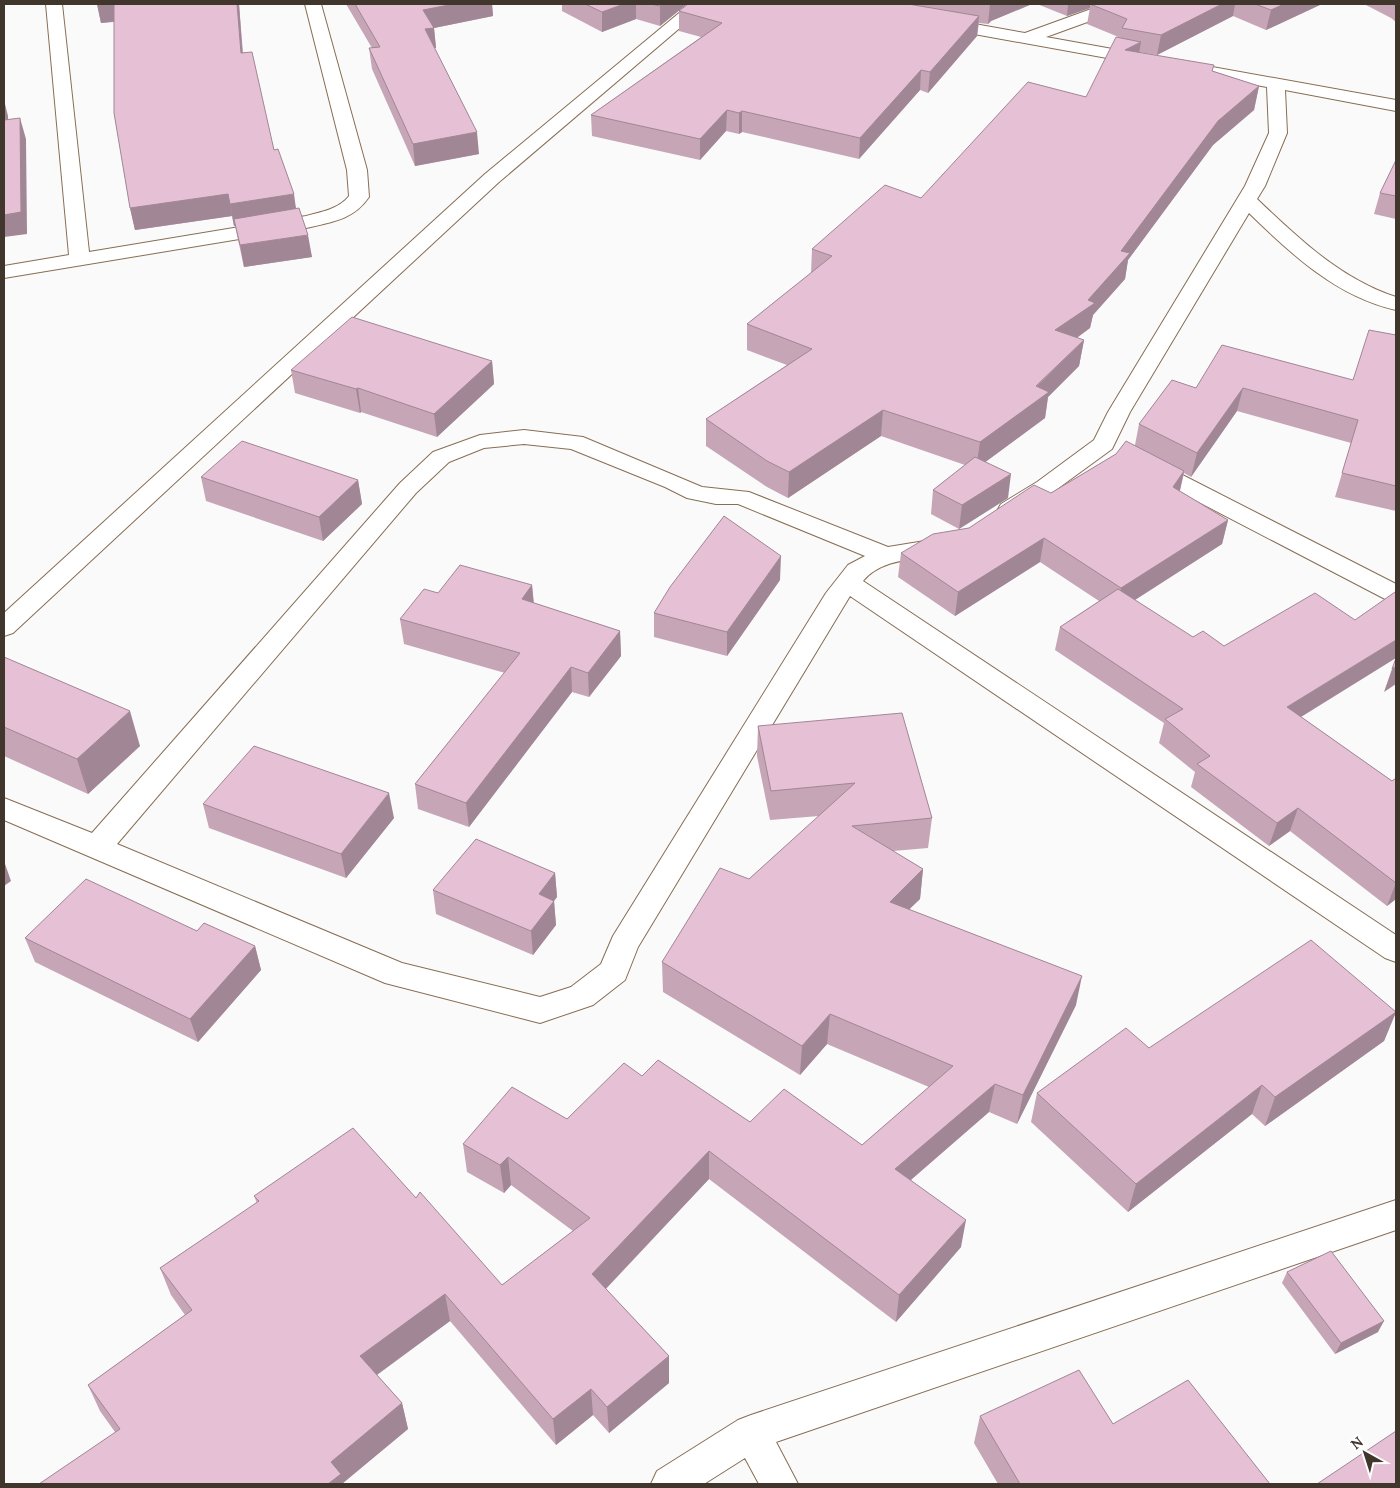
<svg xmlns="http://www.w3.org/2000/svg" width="1400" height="1488" font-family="Lora,serif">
  <rect width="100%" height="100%" fill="#fafafa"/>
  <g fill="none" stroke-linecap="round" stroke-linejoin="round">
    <g stroke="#876e54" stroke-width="2">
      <path id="minor" d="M 46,4 L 62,4 L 89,252 L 306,216 C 321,212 339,209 349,196 L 347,170 L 305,4 L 321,4 L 367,170 L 369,197 C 353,220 332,222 306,228 L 4,278 L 4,266 L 69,255 Z
        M 690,4 L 708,4 L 499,182 L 13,633 L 4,636 L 4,613 L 485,174 Z
        M 1105,4 L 1128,4 L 1126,8 L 1046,37 L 1396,100 L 1396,111 L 1285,90 L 1287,133 L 1265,186 L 1257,199 C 1299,239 1341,279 1396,297 L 1396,310 C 1337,297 1291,254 1249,213 L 1130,412 L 1112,449 L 1053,492 L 1019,514 L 1010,516 L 1001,514 L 998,509 L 1001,504 L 1037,482 L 1094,440 L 1108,412 L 1245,186 L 1269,133 L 1267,87 L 941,28 L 935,27 L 932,23 L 935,19 L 941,18 L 1025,33 Z
        M 524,430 L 583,437 L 702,487 L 749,492 L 888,547 L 937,539 L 946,541 L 949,547 L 946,553 C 920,559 881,558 863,581 L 1396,935 L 1396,962 L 1385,958 L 850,596 L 638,947 L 625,980 L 593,1005 L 540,1023 L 385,983 L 4,820 L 4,798 L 92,833 L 400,483 L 433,452 L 480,435 ZM 524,444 L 571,449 L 665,487 L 687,498 L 716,504 L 738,504 L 865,556 L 848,565 L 826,593 L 613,936 L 601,964 L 571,987 L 540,997 L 402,963 L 117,844 L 416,493 L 449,462 L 484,448 Z
        M 1149,460 L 1157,462 L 1396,584 L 1396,602 L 1387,600 L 1141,472 L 1137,467 L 1141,462 Z
        M 1396,1200 L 1396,1230 L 776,1442 L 798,1484 L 759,1484 L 745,1458 L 704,1484 L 651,1484 L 657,1471 L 738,1420 L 751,1415 Z"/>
    </g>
    <use href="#minor" fill="#fff" fill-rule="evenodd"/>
  </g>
  <path fill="#c6a5b7" d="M 97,4 L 239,4 L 243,53 L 274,150 L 296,208 L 312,257 L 244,267 L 235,226 L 234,226 L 232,216 L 135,230 L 130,208 L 114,22 L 101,23 Z
    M 346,4 L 492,4 L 493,16 L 434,28 L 436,48 L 434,48 L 479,154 L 415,166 L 372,69 L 369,48 L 372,48 Z
    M 562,4 L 687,4 L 660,26 L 636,19 L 602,32 L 562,11 Z
    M 688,4 L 1032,4 L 991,21 L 988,24 L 979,23 L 977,36 L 928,93 L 920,90 L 859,159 L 742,132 L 739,134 L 726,131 L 700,160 L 592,136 L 591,115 L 701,37 L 679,31 L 679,11 Z
    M 1037,4 L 1322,4 L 1266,30 L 1233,16 L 1157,55 L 1139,52 L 1213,71 L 1259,86 L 1254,110 L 1213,145 L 1128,260 L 1125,279 L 1093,315 L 1090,328 L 1077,338 L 1084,340 L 1079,366 L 1048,397 L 1045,418 L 985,462 L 1008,498 L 959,529 L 931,514 L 933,490 L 965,465 L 881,436 L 788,498 L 767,487 L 706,446 L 706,419 L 787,365 L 747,350 L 747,324 L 811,273 L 812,249 L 921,198 L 1086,97 L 1121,38 L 1087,24 L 1090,8 L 1067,16 Z
    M 1362,4 L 1396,4 L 1396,22 L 1391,18 L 1366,5 Z
    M 1396,160 L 1396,219 L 1374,214 L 1380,193 Z
    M 1396,335 L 1396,511 L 1335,497 L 1351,443 L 1237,411 L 1191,477 L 1184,473 L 1180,491 L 1228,520 L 1222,544 L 1135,600 L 1392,781 L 1396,778 L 1396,899 L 1387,906 L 1290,831 L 1269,846 L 1191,787 L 1195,772 L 1159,743 L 1164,723 L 1055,650 L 1060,627 L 1099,601 L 1040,562 L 955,616 L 898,577 L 901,553 L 969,528 L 1051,493 L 1116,454 L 1135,445 L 1139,424 L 1196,388 L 1353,380 Z
    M 492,361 L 494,384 L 437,437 L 361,412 L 360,413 L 295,393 L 291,370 Z
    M 201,477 L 358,480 L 362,504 L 323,541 L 206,501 Z
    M 780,580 L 727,656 L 654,637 L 654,613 Z
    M 532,585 L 534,603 L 620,631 L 621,656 L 589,697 L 572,692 L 469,827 L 418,809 L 415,784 L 505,673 L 404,644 L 400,619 L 438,593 Z
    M 4,657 L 140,746 L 88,794 L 4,756 Z
    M 758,726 L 932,818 L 928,848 L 893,851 L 923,869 L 920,899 L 909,909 L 1076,1005 L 1017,1124 L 989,1112 L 911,1180 L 961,1247 L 896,1322 L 709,1179 L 606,1289 L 669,1356 L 669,1383 L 609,1433 L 593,1415 L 556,1445 L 450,1321 L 377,1375 L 402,1403 L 408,1429 L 343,1483 L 115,1432 L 100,1411 L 88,1385 L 185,1315 L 171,1295 L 160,1268 L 257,1203 L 254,1196 L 416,1198 L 502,1285 L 573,1231 L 511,1185 L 504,1193 L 467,1172 L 463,1144 L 567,1119 L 642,1076 L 750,1122 L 862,1145 L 929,1087 L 827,1044 L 800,1075 L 663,992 L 662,962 L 749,879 L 819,816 L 770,820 L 757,756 Z
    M 203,804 L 394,818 L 346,878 L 209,828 Z
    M 555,873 L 557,897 L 554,901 L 556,925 L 533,955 L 436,914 L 433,890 Z
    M 197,931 L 255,946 L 261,970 L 198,1042 L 35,962 L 25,938 Z
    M 1396,1012 L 1384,1041 L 1265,1126 L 1252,1114 L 1128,1212 L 1031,1122 L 1037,1093 L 1149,1048 Z
    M 1287,1272 L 1378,1332 L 1335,1354 L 1282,1283 Z
    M 980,1416 L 1113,1424 L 1270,1484 L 998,1484 L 974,1443 Z"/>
  <path fill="#a18695" d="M 97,4 L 115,4 L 119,21 L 101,23 Z
    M 237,4 L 239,4 L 244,74 L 241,53 Z
    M 454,4 L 492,4 L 493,16 L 434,28 L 436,48 L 427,50 L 423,10 Z
    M 624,4 L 636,4 L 636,19 L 602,32 L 602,12 Z
    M 663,4 L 687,4 L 660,26 L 660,6 Z
    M 990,4 L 1032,4 L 991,21 L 988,24 Z
    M 1068,4 L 1100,4 L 1090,4 L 1090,8 L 1067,16 Z
    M 1222,4 L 1235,4 L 1233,16 L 1157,55 L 1161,35 Z
    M 1284,4 L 1322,4 L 1266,30 L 1271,10 Z
    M 979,16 L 977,36 L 928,93 L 930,72 Z
    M 1141,42 L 1137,65 L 1125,50 Z
    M 921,70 L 920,90 L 859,159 L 860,138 Z
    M 1259,86 L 1254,110 L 1213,145 L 1128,260 L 1125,279 L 1093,315 L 1090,328 L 1051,356 L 1055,330 L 1088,300 L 1121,251 L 1218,121 Z
    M 4,100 L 8,116 L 8,141 L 4,126 Z
    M 727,110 L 726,131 L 700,160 L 700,139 Z
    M 742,111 L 742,132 L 739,134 L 739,113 Z
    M 20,118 L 26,139 L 27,234 L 4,237 L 4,215 Z
    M 477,132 L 479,154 L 415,166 L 413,144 Z
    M 228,194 L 232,216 L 135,230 L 130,208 Z
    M 294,194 L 297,216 L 234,219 L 235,226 L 234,226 L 230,204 Z
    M 308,235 L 312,257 L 244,267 L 240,245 Z
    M 1084,340 L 1079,366 L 1048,397 L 1045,418 L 976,469 L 980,442 Z
    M 492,361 L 494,384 L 437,437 L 434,414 Z
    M 358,388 L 361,412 L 360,413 L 356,389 Z
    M 1243,388 L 1237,411 L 1191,477 L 1197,453 Z
    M 883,410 L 881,436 L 788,498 L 789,472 Z
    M 1184,471 L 1179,494 L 1173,487 Z
    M 1011,474 L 1008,498 L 959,529 L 962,505 Z
    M 358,480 L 362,504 L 323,541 L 319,517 Z
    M 1228,520 L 1222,544 L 1116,612 L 1121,588 Z
    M 1044,538 L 1040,562 L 955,616 L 958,592 Z
    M 781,556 L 780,580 L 727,656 L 727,632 Z
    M 532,585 L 534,609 L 522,599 Z
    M 620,631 L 621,656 L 589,697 L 588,673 Z
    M 1396,640 L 1396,658 L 1280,730 L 1287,707 Z
    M 1396,666 L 1396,684 L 1384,692 L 1392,669 Z
    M 571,667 L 572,692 L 469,827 L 466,803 Z
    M 130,711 L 140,746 L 88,794 L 77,759 Z
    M 389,793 L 394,818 L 346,878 L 341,854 Z
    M 1298,808 L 1290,831 L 1269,846 L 1277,823 Z
    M 4,861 L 11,881 L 4,886 Z
    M 923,869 L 920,899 L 887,931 L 890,902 Z
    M 555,873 L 557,897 L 541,918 L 539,894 Z
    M 1396,883 L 1396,899 L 1387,906 Z
    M 554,901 L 556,925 L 533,955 L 531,931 Z
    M 255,946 L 261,970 L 198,1042 L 190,1019 Z
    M 1082,976 L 1076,1005 L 1017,1124 L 1023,1095 Z
    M 1396,1012 L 1384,1041 L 1265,1126 L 1275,1097 Z
    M 830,1014 L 827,1044 L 800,1075 L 802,1046 Z
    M 995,1084 L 989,1112 L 891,1197 L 895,1169 Z
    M 1262,1085 L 1252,1114 L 1128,1212 L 1136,1184 Z
    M 709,1151 L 709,1179 L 594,1301 L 592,1274 Z
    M 508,1157 L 511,1185 L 504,1193 L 500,1165 Z
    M 966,1220 L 961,1247 L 896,1322 L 899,1295 Z
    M 445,1294 L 450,1321 L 367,1382 L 360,1356 Z
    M 1384,1321 L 1378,1332 L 1335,1354 L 1341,1343 Z
    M 669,1356 L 669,1383 L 609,1433 L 607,1407 Z
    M 591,1389 L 593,1415 L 556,1445 L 553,1419 Z
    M 402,1403 L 408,1429 L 343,1483 L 344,1484 L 328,1484 L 331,1462 Z"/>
  <path fill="#e6c0d5" stroke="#a18695" d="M 114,4 L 237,4 L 241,53 L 252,52 L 274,150 L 278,149 L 294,194 L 230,204 L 228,194 L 130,208 L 114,113 Z
    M 355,4 L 454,4 L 423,10 L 434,28 L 425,29 L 477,132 L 413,144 L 369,48 L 380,47 Z
    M 585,4 L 624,4 L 602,12 Z
    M 651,4 L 663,4 L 660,6 Z
    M 688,4 L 908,4 L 979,16 L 930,72 L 921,70 L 860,138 L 742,111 L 739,113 L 727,110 L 700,139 L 591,115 L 722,23 L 679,11 Z
    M 1090,4 L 1222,4 L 1161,35 L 1122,28 L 1127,19 Z
    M 1255,4 L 1284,4 L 1271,10 Z
    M 1116,37 L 1141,42 L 1125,50 L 1214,65 L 1212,71 L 1259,86 L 1218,121 L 1121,251 L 1130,253 L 1088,300 L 1095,303 L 1055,330 L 1084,340 L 1036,386 L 1049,392 L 980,442 L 883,410 L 789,472 L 767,461 L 706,419 L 812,349 L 747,324 L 832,256 L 812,249 L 885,185 L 921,198 L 1028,82 L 1086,97 Z
    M 20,118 L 21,212 L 4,215 L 4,120 Z
    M 1396,160 L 1396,196 L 1380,193 Z
    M 299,208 L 308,235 L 240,245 L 234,219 Z
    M 352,317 L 492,361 L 434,414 L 358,388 L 356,389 L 291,370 Z
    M 1369,330 L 1396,335 L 1396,486 L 1342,473 L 1358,420 L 1243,388 L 1197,453 L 1139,424 L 1172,380 L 1196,388 L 1222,345 L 1353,380 Z
    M 242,441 L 358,480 L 319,517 L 201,477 Z
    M 1126,441 L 1184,471 L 1173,487 L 1228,520 L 1121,588 L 1044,538 L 958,592 L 901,553 L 933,534 L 969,528 L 1034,485 L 1051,493 L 1116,454 Z
    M 975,457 L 1011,474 L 962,505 L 933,490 Z
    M 724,516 L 781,556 L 727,632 L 654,613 L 670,587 Z
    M 460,565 L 532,585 L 522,599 L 620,631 L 588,673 L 571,667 L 466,803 L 415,784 L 520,653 L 400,619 L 424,589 L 438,593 Z
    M 1118,589 L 1193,637 L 1203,631 L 1224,646 L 1315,593 L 1355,620 L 1395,592 L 1396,593 L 1396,640 L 1287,707 L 1392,781 L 1396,778 L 1396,883 L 1298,808 L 1277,823 L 1197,764 L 1210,756 L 1165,719 L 1183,709 L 1060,627 Z
    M 4,657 L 130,711 L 77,759 L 4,727 Z
    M 1396,658 L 1396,666 L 1392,669 Z
    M 902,713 L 932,818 L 852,826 L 923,869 L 890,902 L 1082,976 L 1023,1095 L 995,1084 L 895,1169 L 966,1220 L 899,1295 L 709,1151 L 592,1274 L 669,1356 L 607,1407 L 591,1389 L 553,1419 L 445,1294 L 360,1356 L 402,1403 L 331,1462 L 341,1474 L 328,1484 L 39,1484 L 120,1429 L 88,1385 L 192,1310 L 160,1268 L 259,1201 L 254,1196 L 353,1128 L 416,1198 L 420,1192 L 502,1285 L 590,1218 L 508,1157 L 500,1165 L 463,1144 L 512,1087 L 567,1119 L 624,1063 L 642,1076 L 658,1060 L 750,1122 L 784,1089 L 862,1145 L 953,1066 L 830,1014 L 802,1046 L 662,962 L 720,868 L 749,879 L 855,783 L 771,791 L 758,726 Z
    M 254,746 L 389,793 L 341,854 L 203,804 Z
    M 476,839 L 555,873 L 539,894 L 554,901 L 531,931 L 433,890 Z
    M 86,879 L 197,931 L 204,923 L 255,946 L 190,1019 L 25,938 Z
    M 1311,940 L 1396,1012 L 1275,1097 L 1262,1085 L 1136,1184 L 1037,1093 L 1126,1028 L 1149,1048 Z
    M 1331,1251 L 1384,1321 L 1341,1343 L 1287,1272 Z
    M 1079,1370 L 1113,1424 L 1188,1380 L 1270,1484 L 1020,1484 L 980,1416 Z
    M 1396,1431 L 1396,1484 L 1317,1484 Z"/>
  <rect width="1400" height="1488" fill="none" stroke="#41362b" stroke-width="10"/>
  <g transform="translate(1365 1453) rotate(321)" stroke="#ffffff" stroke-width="4" paint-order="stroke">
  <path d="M0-4L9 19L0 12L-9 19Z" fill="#41362b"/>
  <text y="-8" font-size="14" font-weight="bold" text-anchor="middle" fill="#41362b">N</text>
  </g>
</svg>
